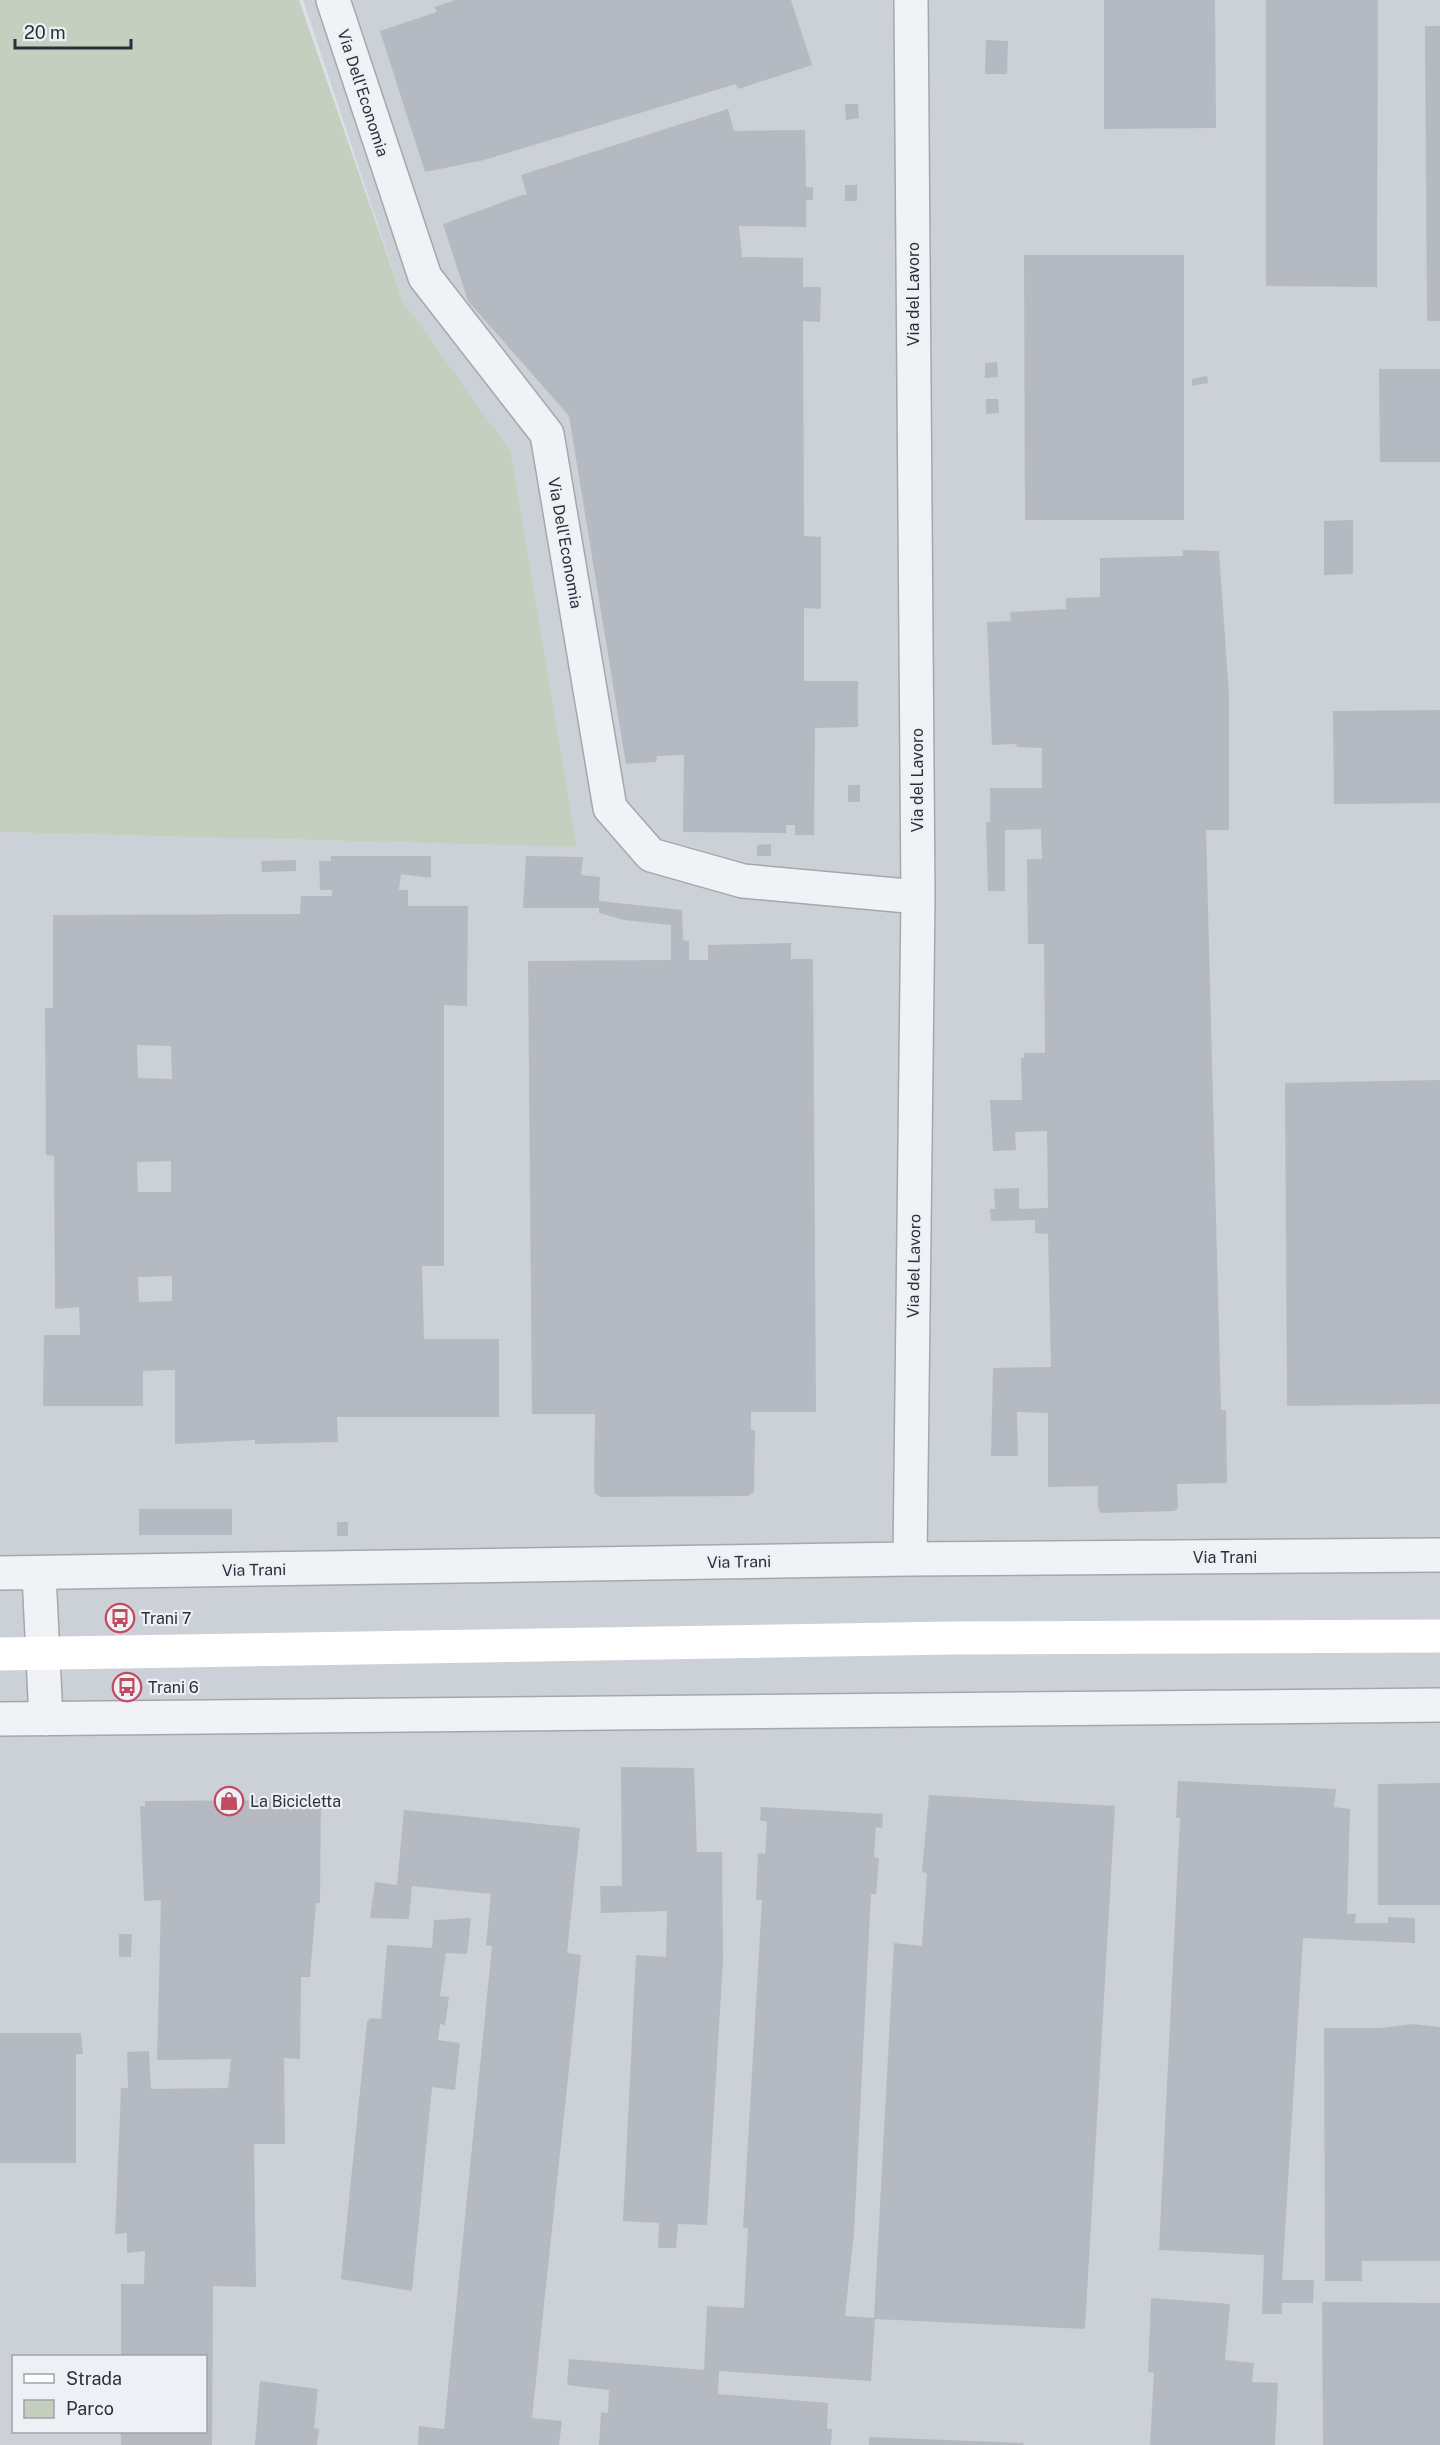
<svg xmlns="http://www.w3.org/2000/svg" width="1440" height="2445" font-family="'Public Sans',sans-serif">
  <rect width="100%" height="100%" fill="#dde1e6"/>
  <path fill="#ccd0d7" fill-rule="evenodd" d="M 303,0 L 1440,0 L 1440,2445 L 0,2445 L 0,832 L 577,847 L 511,452 L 403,301 ZM 14,2356 L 206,2356 L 206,2432 L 14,2432 Z"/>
  <path fill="#c4cfbf" d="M 0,0 L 299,0 L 403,301 L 511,452 L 577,847 L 0,832 Z"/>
  <path fill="#b5bac2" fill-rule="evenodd" d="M 455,0 L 791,0 L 812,65 L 738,89 L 736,84 L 484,160 L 425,172 L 380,31 L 437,12 L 434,7 Z
    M 1104,0 L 1215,0 L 1216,128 L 1104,129 Z
    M 1266,0 L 1378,0 L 1377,287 L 1266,286 Z
    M 1425,26 L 1440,26 L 1440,321 L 1427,321 Z
    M 986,40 L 1008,41 L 1007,74 L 985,74 Z
    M 845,104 L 858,104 L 859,118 L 846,120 Z
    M 728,109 L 734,131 L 805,130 L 806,187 L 813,187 L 813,200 L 806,200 L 806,227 L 739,226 L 742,257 L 803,258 L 803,287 L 821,287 L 820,322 L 803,321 L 804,536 L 821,537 L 821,609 L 804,608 L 804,681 L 858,681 L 858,727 L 815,728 L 814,835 L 795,835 L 795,825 L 786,825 L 786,833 L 683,832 L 684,755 L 657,756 L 656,762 L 626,764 L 569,416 L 468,301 L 443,224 L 522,195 L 527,195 L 521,175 Z
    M 845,185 L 857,185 L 857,201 L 845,201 Z
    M 1024,255 L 1184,255 L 1184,520 L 1025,520 Z
    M 997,362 L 998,377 L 985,378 L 985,363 Z
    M 1379,369 L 1440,369 L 1440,462 L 1380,462 Z
    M 1207,376 L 1208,383 L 1192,386 L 1192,379 Z
    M 986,399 L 998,399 L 999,413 L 986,414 Z
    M 1353,520 L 1353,574 L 1324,575 L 1324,521 Z
    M 1183,550 L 1219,551 L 1229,696 L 1229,830 L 1206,830 L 1221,1410 L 1226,1410 L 1227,1483 L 1177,1484 L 1178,1508 L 1174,1511 L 1102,1513 L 1099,1511 L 1098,1504 L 1098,1486 L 1048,1487 L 1048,1413 L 1017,1412 L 1018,1456 L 991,1456 L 993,1368 L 1051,1367 L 1048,1234 L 1035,1233 L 1035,1220 L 991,1221 L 990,1209 L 995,1209 L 994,1189 L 1019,1188 L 1019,1209 L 1048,1208 L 1047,1131 L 1015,1132 L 1016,1150 L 993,1151 L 990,1100 L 1022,1100 L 1021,1058 L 1024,1058 L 1024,1053 L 1045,1053 L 1044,944 L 1028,944 L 1027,859 L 1042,859 L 1041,829 L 1005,830 L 1005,891 L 988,891 L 986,822 L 990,822 L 990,788 L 1042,788 L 1042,748 L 1017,747 L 1016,744 L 992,745 L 987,622 L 1011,621 L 1010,612 L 1066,609 L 1066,598 L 1100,597 L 1100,558 L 1183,556 Z
    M 1440,710 L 1440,803 L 1334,804 L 1333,711 Z
    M 848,785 L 860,785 L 860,802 L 848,802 Z
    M 771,844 L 771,856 L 757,856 L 757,845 Z
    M 331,856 L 431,856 L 431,878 L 401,874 L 399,890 L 408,890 L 408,906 L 468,906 L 467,1006 L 444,1005 L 444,1266 L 422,1266 L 424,1339 L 499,1339 L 499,1417 L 337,1417 L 338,1442 L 255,1444 L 255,1440 L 175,1444 L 175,1370 L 143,1371 L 143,1406 L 43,1406 L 44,1335 L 80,1335 L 79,1307 L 55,1309 L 54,1156 L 46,1155 L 45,1008 L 53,1008 L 53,915 L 300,914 L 301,896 L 332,896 L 332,890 L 320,890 L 319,861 L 331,861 ZM 137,1045 L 171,1046 L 172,1079 L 138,1078 ZM 171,1161 L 171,1192 L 138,1192 L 137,1162 ZM 172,1276 L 172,1301 L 139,1302 L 138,1277 Z
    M 526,856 L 583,857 L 581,875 L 600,877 L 599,901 L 682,910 L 683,940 L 689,941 L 689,960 L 708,960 L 708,945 L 791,943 L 791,959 L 813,959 L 816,1412 L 751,1412 L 751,1430 L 755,1430 L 754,1492 L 748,1496 L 600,1497 L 595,1493 L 594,1487 L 595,1414 L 532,1414 L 528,961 L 671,960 L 671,925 L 624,920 L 599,913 L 599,908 L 523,908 Z
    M 296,860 L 296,871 L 262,872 L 261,861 Z
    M 1440,1080 L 1440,1404 L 1287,1406 L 1285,1083 Z
    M 139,1509 L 232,1509 L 232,1535 L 139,1535 Z
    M 337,1522 L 348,1522 L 348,1536 L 337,1536 Z
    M 621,1767 L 694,1768 L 697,1852 L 722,1852 L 723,1961 L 707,2225 L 678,2224 L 676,2248 L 658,2248 L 659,2223 L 623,2221 L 636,1955 L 666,1957 L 667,1911 L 601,1913 L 600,1886 L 622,1886 Z
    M 1178,1781 L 1336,1789 L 1334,1807 L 1350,1809 L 1347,1914 L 1356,1914 L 1355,1923 L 1388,1923 L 1388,1917 L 1415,1918 L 1415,1943 L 1303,1938 L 1282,2280 L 1314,2280 L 1313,2303 L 1282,2303 L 1282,2314 L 1262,2314 L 1264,2255 L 1159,2250 L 1180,1818 L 1176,1818 Z
    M 1440,1783 L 1440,1905 L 1378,1905 L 1378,1784 Z
    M 929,1795 L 1115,1806 L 1085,2329 L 875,2319 L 871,2381 L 719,2371 L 718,2394 L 828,2403 L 827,2429 L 832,2429 L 831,2445 L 599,2445 L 601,2412 L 608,2413 L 609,2390 L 567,2385 L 569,2359 L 704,2370 L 707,2306 L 744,2308 L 748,2228 L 743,2228 L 762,1900 L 756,1900 L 758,1853 L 765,1854 L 767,1822 L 760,1820 L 761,1807 L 883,1814 L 882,1828 L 876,1827 L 874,1857 L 879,1858 L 876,1894 L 871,1894 L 854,2233 L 845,2316 L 874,2318 L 894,1943 L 922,1946 L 927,1873 L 922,1872 Z
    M 321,1800 L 320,1903 L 316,1903 L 310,1977 L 301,1977 L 300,2059 L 284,2058 L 285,2144 L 254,2144 L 256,2287 L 213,2286 L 212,2445 L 121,2445 L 121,2432 L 206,2432 L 206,2356 L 121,2356 L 121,2284 L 144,2284 L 145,2251 L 127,2253 L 127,2233 L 115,2234 L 121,2088 L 128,2088 L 127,2052 L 149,2051 L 151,2089 L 228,2088 L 231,2059 L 157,2060 L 161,1900 L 144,1901 L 140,1806 L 145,1806 L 145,1801 Z
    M 404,1810 L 580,1828 L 567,1953 L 581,1955 L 532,2418 L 562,2421 L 559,2445 L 418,2445 L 419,2426 L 444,2429 L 492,1946 L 486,1945 L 491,1894 L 412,1886 L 409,1919 L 370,1918 L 375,1882 L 397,1885 Z
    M 471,1918 L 467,1954 L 446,1953 L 440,1996 L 449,1997 L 445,2025 L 440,2024 L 438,2040 L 460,2043 L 455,2090 L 432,2087 L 412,2291 L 341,2279 L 367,2022 L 370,2018 L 381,2019 L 387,1945 L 432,1948 L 434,1920 Z
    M 119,1934 L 132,1934 L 131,1957 L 119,1957 Z
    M 1413,2024 L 1440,2027 L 1440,2261 L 1362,2261 L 1362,2281 L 1325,2281 L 1324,2028 L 1382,2028 Z
    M 0,2033 L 81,2033 L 83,2054 L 76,2054 L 76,2163 L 0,2163 Z
    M 1151,2298 L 1230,2304 L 1225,2360 L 1254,2363 L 1252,2382 L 1278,2383 L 1275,2445 L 1150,2445 L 1154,2373 L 1148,2372 Z
    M 1322,2302 L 1440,2303 L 1440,2445 L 1323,2445 Z
    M 260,2381 L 318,2389 L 314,2428 L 319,2429 L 317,2445 L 255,2445 Z
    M 869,2437 L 1024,2443 L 1023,2445 L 869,2445 Z"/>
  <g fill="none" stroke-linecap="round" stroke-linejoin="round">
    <g stroke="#a3a8af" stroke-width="36">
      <path id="street" d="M 333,0 L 425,277 L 547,434 L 610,808 L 651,855 L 743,881 L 918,897
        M 910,1559 L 918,897 L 911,0
        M 0,1573 L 910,1559 L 1440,1555
        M 39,1574 L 46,1719
        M 0,1719 L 1440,1705"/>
    </g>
    <use href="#street" stroke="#f0f2f5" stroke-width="33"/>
    <path stroke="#fff" stroke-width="33" d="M 0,1654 L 951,1638 L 1440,1636"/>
  </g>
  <defs>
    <g id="bus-ring" transform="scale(1.5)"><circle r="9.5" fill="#edf0f4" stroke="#c24b60" stroke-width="1.5"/><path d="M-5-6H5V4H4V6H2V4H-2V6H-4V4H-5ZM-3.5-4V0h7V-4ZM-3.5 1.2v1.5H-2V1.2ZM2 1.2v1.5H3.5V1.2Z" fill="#c24b60"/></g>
    <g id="shop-ring" transform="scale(1.5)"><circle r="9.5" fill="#edf0f4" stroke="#c24b60" stroke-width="1.5"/><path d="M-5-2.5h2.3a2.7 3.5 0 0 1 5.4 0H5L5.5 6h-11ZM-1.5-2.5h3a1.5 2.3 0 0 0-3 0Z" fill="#c24b60"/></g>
  </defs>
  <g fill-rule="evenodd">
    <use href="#bus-ring" x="120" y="1618"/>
    <use href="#bus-ring" x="127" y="1687"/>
    <use href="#shop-ring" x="229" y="1801"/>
  </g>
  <g text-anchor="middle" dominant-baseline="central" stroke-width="4.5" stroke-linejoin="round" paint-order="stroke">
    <g font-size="16" fill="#28303b" stroke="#edf0f4">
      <text transform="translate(363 93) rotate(72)">Via Dell'Economia</text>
      <text transform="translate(913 294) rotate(-90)">Via del Lavoro</text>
      <text transform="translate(565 543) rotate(80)">Via Dell'Economia</text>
      <text transform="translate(917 780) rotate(-90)">Via del Lavoro</text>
      <text transform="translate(914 1266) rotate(-89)">Via del Lavoro</text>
      <text x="1225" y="1557">Via Trani</text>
      <text transform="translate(739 1562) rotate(-1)">Via Trani</text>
      <text transform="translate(254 1570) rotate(-1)">Via Trani</text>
    </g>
    <g font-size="16" fill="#28303b" stroke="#edf0f4" text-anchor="start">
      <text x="141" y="1618">Trani 7</text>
      <text x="148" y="1687">Trani 6</text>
      <text x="250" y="1801">La Bicicletta</text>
    </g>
  </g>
  <rect x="12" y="2355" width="195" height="78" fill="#edf0f4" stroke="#9ea3aa" stroke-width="1.5"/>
  <rect x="24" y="2374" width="30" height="9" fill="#ffffff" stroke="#9ea3aa" stroke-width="1.5"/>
  <text x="66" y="2385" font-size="18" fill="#28303b">Strada</text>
  <rect x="24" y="2400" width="30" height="18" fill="#c4cfbf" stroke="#9ea3aa" stroke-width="1.5"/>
  <text x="66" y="2415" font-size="18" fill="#28303b">Parco</text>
  <path d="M15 39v9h116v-9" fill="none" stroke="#28303b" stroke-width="3"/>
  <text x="24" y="39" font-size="18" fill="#28303b" stroke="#edf0f4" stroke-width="4.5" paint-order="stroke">20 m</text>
</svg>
